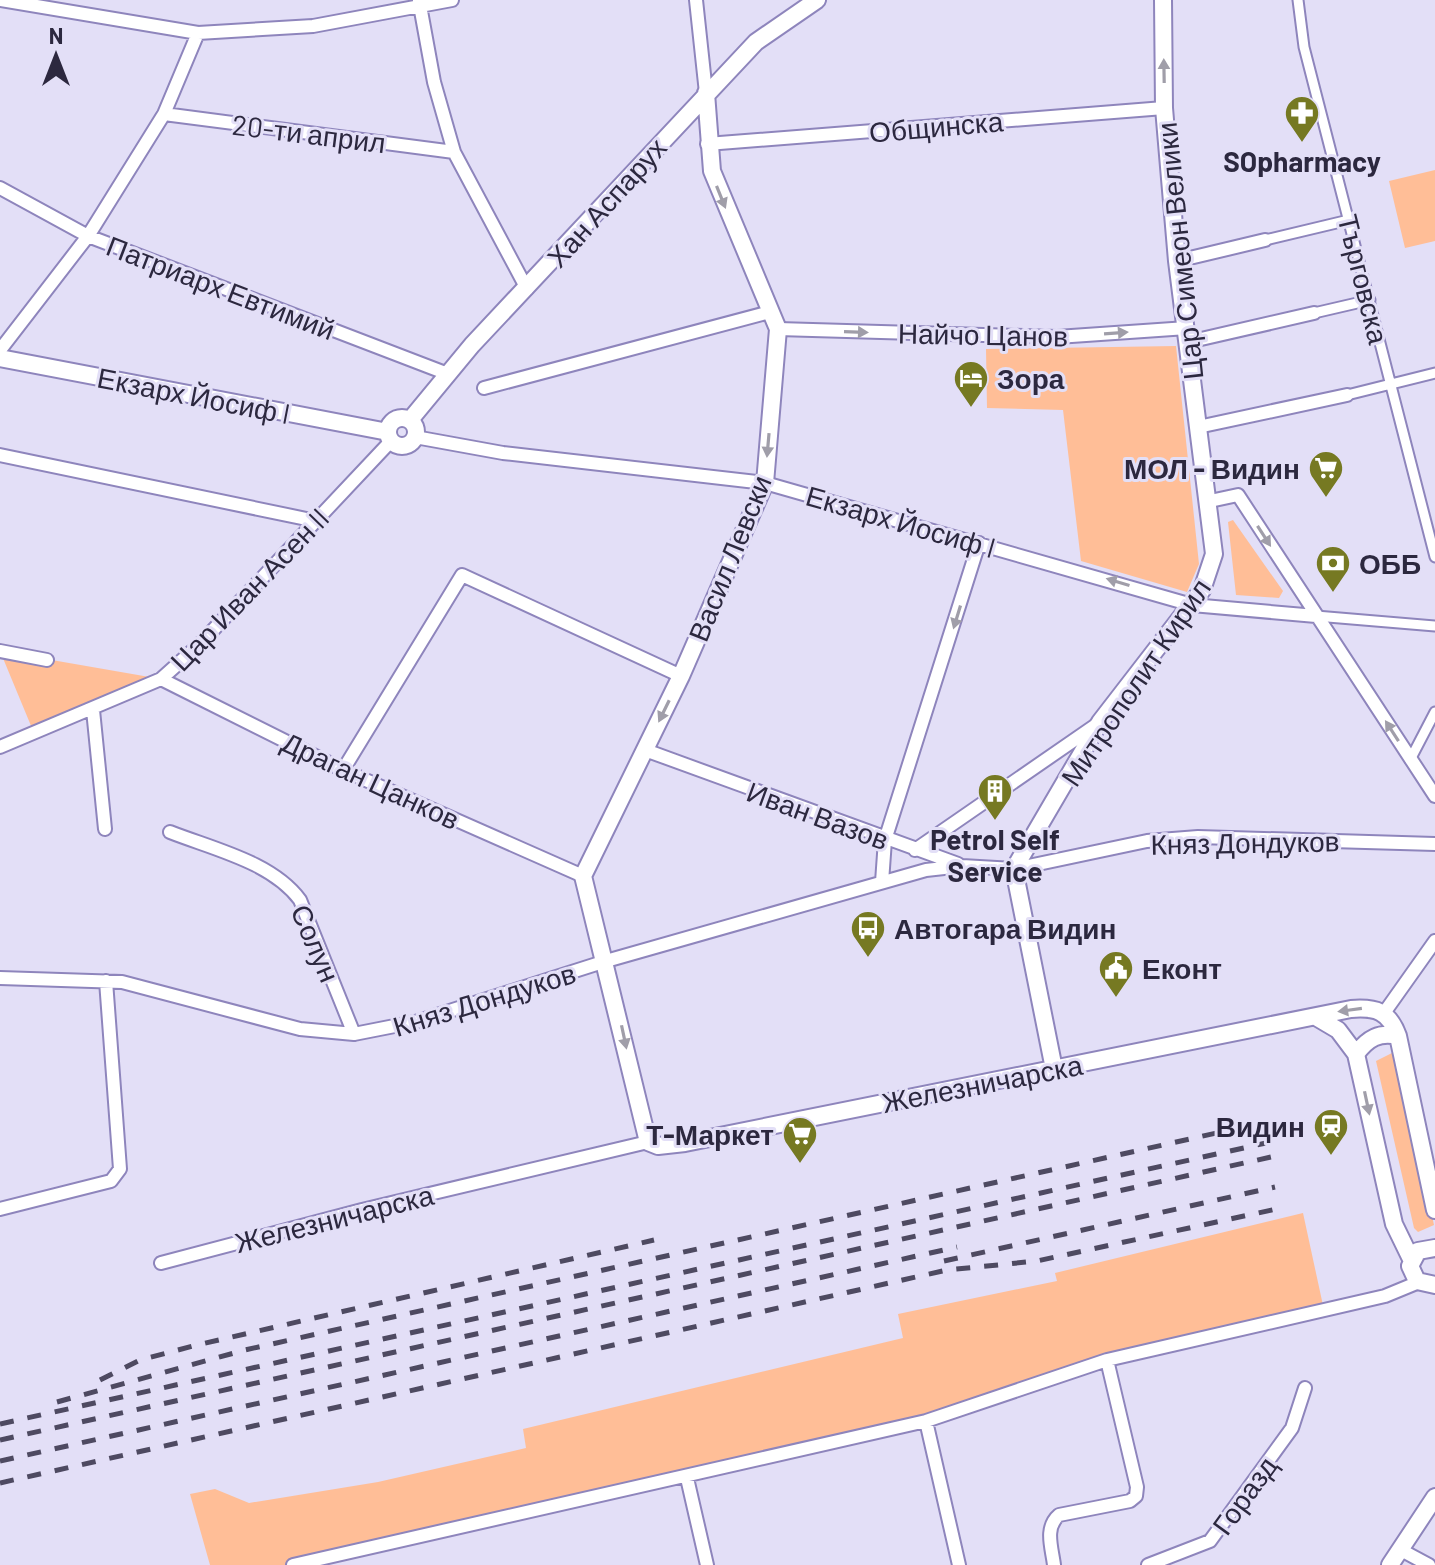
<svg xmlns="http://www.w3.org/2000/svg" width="1435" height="1565" font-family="Barlow,sans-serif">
  <rect width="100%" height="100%" fill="#e3dff7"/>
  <path fill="#ffbe97" d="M 1435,170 L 1435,241 L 1405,248 L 1389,181 Z
    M 1176,346 L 1199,564 L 1187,592 L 1081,561 L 1063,410 L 987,408 L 986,349 Z
    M 1233,520 L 1283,591 L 1279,598 L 1236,595 L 1228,522 Z
    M 0,651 L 161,679 L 34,733 Z
    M 1392,1053 L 1397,1056 L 1434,1225 L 1418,1232 L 1414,1228 L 1376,1061 Z
    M 1303,1213 L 1324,1310 L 1107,1360 L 926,1421 L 293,1565 L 210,1565 L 190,1494 L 215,1489 L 249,1503 L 378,1482 L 526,1448 L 523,1429 L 903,1338 L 898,1314 L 1057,1281 L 1055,1273 Z"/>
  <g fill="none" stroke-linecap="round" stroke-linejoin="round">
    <g stroke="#8e85bc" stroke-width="13">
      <path id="pedestrian" d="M 1298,0 L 1304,47 L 1435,557
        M 1265,240 L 1349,220
        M 1314,313 L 1370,300
        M 1347,395 L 1435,373
        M 1316,616 L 1435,626
        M 1410,760 L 1435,712"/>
    </g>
    <g stroke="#8e85bc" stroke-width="16">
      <path id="minor" d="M 1,0 L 198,33 L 313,26 L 452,0
        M 419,0 L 434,82 L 454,152 L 527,289
        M 696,0 L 706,93
        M 164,114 L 454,152
        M 707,144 L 1164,108
        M 0,188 L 88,236 L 448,374
        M 1177,261 L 1265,240
        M 778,329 L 1057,337 L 1187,328
        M 1188,342 L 1314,313
        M 0,350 L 88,236 L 164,114 L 198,33
        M 484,388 L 770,312
        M 1198,427 L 1347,395
        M 415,437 L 503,453 L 765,483 L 1192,605 L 1316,616
        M 0,455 L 316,521
        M 1210,501 L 1238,495 L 1435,796
        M 0,651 L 47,660
        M 161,679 L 343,770 L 583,876
        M 93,710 L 105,829
        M 0,747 L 161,679 L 199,645 L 391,441
        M 645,750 L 958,864
        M 343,770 L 462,575 L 681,676
        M 170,832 C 213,849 272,862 300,900 L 354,1034
        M 915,850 L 1096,725
        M 882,882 L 885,840 L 979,543
        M 0,978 L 122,982 L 300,1029 L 354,1034 L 415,1022 L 606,961 L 926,870 L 962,866 L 1014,869 L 1147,841 L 1198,837 L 1435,844
        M 1384,1013 L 1435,941
        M 0,1209 L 111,1181 L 120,1169 L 106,981
        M 161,1263 L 362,1210 L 648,1142
        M 926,1421 L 959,1565
        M 687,1478 L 707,1565
        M 1401,1550 L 1429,1565
        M 293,1565 L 926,1421 L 1107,1360 L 1385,1296 L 1419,1282
        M 1054,1565 C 1052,1548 1044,1528 1059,1515 L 1130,1501 L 1136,1496 L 1137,1487 L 1107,1360
        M 1148,1565 L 1210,1541 L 1292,1428 L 1305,1388"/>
    </g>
    <g stroke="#8e85bc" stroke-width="20">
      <path id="tertiary" d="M 706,93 L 712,171 L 778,329 L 765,483 L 681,676 L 583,876 L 648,1142 L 658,1146 L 685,1143 L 1351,1009 C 1376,1007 1389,1011 1398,1036 L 1435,1210
        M 0,358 L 388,432
        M388 432a14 14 0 1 1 28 0a14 14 0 1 1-28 0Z
        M 410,420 L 472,345 L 756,42 L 817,0
        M 1316,1017 L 1338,1030 L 1356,1054 L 1394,1224 L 1412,1261
        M 1356,1054 C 1368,1038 1379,1032 1398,1036
        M 1054,1069 L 1014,869 L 1100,722 L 1202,590 L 1214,554 L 1177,261 L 1164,108 L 1163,0
        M 1435,1248 L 1418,1251 L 1410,1266 L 1417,1281 L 1435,1285
        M 1390,1565 L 1435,1497"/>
    </g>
    <use href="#pedestrian" stroke="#fff" stroke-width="9"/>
    <use href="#minor" stroke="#fff" stroke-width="12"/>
    <use href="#tertiary" stroke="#fff" stroke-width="16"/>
    <path stroke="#4e4a61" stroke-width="5" stroke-dasharray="14 14" stroke-linecap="butt" d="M 944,1261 L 1275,1187
      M 100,1380 L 140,1360 L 197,1345 L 654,1240
      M 57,1402 L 245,1350 L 1239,1128
      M 0,1424 L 1266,1143
      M 0,1440 L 1271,1157
      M 0,1461 L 957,1247
      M 0,1483 L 947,1270 L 1037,1261 L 1281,1208"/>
  </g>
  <defs><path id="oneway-solid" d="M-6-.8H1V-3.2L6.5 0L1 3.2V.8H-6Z" transform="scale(2)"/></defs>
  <g fill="#a09ea9">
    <use href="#oneway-solid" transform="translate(1164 71) rotate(-91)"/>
    <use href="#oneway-solid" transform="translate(721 197) rotate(68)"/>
    <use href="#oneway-solid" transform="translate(856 332) rotate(2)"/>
    <use href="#oneway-solid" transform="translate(1116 333) rotate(-4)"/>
    <use href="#oneway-solid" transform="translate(768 445) rotate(95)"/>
    <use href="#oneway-solid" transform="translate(1264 536) rotate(57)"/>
    <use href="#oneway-solid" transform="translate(1118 582) rotate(-163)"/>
    <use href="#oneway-solid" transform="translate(957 617) rotate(107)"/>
    <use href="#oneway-solid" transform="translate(664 711) rotate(116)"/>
    <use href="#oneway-solid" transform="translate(1392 731) rotate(-123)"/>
    <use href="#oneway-solid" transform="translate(1350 1010) rotate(172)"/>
    <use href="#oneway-solid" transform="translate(624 1037) rotate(78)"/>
    <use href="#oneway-solid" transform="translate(1367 1103) rotate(78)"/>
  </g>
  <defs>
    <g id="pharmacy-pin" transform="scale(1.8)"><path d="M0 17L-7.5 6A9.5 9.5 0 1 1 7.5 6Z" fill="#767922" stroke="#e3dff7"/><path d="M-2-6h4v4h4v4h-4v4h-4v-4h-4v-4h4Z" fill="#fff"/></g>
    <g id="hotel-pin" transform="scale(1.8)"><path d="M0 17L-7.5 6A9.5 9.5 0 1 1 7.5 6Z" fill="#767922" stroke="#e3dff7"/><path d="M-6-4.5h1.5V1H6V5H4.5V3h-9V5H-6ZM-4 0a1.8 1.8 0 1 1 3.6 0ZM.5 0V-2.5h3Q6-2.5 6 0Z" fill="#fff"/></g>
    <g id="supermarket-pin" transform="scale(1.8)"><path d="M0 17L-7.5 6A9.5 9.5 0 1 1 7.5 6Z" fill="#767922" stroke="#e3dff7"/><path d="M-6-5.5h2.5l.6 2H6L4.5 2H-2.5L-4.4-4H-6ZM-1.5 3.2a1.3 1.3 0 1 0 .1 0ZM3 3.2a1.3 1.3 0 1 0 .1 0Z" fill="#fff"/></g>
    <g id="bank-pin" transform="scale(1.8)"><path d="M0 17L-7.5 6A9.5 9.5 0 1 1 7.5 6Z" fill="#767922" stroke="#e3dff7"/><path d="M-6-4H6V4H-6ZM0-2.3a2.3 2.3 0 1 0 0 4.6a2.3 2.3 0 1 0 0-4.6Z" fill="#fff"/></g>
    <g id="building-pin" transform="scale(1.8)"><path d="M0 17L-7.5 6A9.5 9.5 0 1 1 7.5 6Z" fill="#767922" stroke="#e3dff7"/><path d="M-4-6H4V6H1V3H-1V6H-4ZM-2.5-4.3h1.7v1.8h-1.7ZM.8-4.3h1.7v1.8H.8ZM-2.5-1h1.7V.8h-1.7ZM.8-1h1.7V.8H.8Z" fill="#fff"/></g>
    <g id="bus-pin" transform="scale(1.8)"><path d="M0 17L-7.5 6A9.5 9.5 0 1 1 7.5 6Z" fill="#767922" stroke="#e3dff7"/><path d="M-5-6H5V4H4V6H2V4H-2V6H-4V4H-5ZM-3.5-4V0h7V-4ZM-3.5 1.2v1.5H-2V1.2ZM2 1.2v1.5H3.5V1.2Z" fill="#fff"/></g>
    <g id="civic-pin" transform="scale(1.8)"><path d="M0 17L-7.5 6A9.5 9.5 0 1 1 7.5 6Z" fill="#767922" stroke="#e3dff7"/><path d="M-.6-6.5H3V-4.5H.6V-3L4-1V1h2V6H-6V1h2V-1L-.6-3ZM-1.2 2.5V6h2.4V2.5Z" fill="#fff"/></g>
    <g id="station-pin" transform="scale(1.8)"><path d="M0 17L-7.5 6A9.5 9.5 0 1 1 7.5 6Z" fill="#767922" stroke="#e3dff7"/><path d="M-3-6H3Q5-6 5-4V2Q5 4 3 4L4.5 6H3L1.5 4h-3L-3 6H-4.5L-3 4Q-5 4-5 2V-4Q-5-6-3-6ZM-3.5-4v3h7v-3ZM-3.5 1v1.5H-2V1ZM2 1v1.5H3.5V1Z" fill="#fff"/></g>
  </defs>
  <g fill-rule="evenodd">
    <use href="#pharmacy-pin" x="1302" y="113"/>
    <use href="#hotel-pin" x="971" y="378"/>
    <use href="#supermarket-pin" x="1326" y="468"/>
    <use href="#bank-pin" x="1333" y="563"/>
    <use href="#building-pin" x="995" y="791"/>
    <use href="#bus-pin" x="868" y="928"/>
    <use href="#civic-pin" x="1116" y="968"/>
    <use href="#station-pin" x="1331" y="1126"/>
    <use href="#supermarket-pin" x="800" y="1134"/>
  </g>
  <g text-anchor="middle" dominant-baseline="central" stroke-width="6" stroke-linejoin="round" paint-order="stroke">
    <g font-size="28" fill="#2c283f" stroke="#e3dff7">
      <text transform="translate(936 126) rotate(-5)">Общинска</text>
      <text transform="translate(309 133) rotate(7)">20-ти април</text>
      <text transform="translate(606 202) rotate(-48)">Хан Аспарух</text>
      <text transform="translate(1179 251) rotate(-96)">Цар Симеон Велики</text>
      <text transform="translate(1364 279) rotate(76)">Търговска</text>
      <text transform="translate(221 287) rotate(21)">Патриарх Евтимий</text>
      <text transform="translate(983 334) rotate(1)">Найчо Цанов</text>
      <text transform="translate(194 395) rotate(11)">Екзарх Йосиф I</text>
      <text transform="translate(901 521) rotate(16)">Екзарх Йосиф I</text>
      <text transform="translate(729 558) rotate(-68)">Васил Левски</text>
      <text transform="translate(249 589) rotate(-46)">Цар Иван Асен II</text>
      <text transform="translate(1135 682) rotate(-56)">Митрополит Кирил</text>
      <text transform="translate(371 780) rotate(25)">Драган Цанков</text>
      <text transform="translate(818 815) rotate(20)">Иван Вазов</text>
      <text transform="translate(1245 842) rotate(-1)">Княз Дондуков</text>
      <text transform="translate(316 943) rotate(67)">Солун</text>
      <text transform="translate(484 999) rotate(-17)">Княз Дондуков</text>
      <text transform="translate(982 1083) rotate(-11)">Железничарска</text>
      <text transform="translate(334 1218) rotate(-14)">Железничарска</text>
      <text transform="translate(1244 1495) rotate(-54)">Горазд</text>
    </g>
    <g font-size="28" font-weight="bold" fill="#2c283f" stroke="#e3dff7" text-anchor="start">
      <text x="1302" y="161" text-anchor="middle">SOpharmacy</text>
      <text x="997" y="378">Зора</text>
      <text x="1300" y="468" text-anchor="end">МОЛ - Видин</text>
      <text x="1359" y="563">ОББ</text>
      <text x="995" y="839" text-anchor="middle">Petrol Self<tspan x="995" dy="32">Service</tspan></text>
      <text x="894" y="928">Автогара Видин</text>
      <text x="1142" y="968">Еконт</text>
      <text x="1305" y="1126" text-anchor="end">Видин</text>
      <text x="774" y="1134" text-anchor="end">Т-Маркет</text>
    </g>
  </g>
  <g transform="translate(56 56)" stroke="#e3dff7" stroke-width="6" paint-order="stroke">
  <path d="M0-6L14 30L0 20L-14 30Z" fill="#2c283f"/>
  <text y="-12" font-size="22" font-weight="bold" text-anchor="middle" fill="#2c283f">N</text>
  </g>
</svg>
